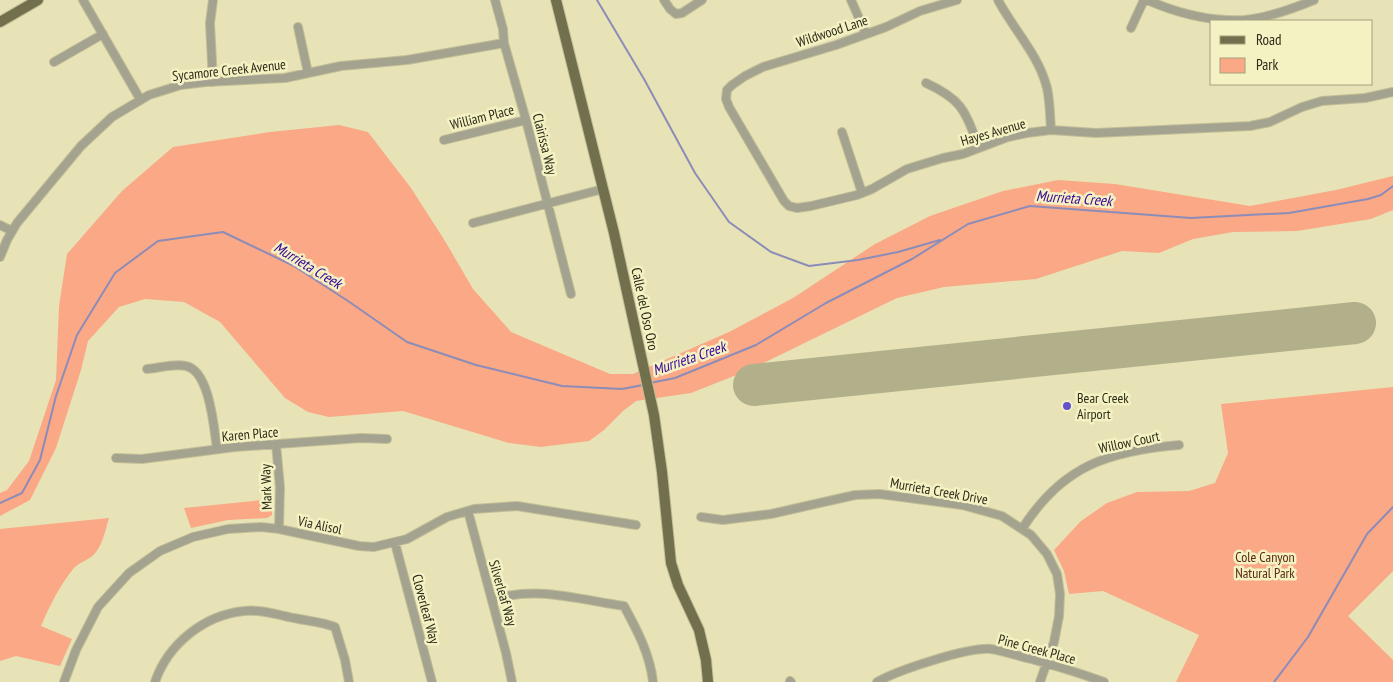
<svg xmlns="http://www.w3.org/2000/svg" width="1393" height="682" font-family="'PT Sans Narrow',sans-serif">
  <rect width="100%" height="100%" fill="#e7e3b6"/>
  <path fill="#faa886" d="M 339,125 L 368,132 L 411,188 L 445,241 L 473,289 L 511,332 L 610,374 L 633,374 L 729,332 L 793,298 L 875,244 L 930,216 L 1003,191 L 1058,180 L 1115,184 L 1250,206 L 1336,190 L 1393,176 L 1393,210 L 1371,219 L 1297,231 L 1233,232 L 1193,239 L 1159,253 L 1122,251 L 1036,279 L 944,287 L 897,298 L 749,370 L 691,393 L 636,401 L 623,411 L 604,430 L 589,441 L 541,447 L 509,443 L 403,411 L 329,417 L 308,412 L 285,398 L 220,322 L 184,302 L 145,299 L 119,307 L 88,341 L 81,370 L 56,448 L 30,500 L 0,516 L 0,493 L 7,490 L 29,461 L 56,380 L 59,306 L 67,254 L 122,191 L 173,147 L 270,132 Z
    M 1393,387 L 1393,571 L 1348,616 L 1393,660 L 1393,682 L 1176,682 L 1199,635 L 1103,591 L 1069,594 L 1064,571 L 1054,550 L 1081,521 L 1107,503 L 1137,492 L 1189,491 L 1215,483 L 1228,453 L 1221,404 Z
    M 272,499 L 272,515 L 267,518 L 228,520 L 191,528 L 184,508 Z
    M 109,518 C 105,531 102,549 91,557 C 85,561 79,563 74,568 C 60,585 50,605 41,626 L 72,639 L 60,666 L 16,656 L 0,661 L 0,529 Z"/>
  <g fill="none" stroke-linecap="round" stroke-linejoin="round">
    <path stroke="#8c8cb9" stroke-width="2" d="M 597,0 L 644,79 L 695,173 L 729,222 L 771,252 L 809,266 L 858,260 L 898,252 L 940,240
      M 650,383 L 675,378 L 756,345 L 826,303 L 912,259 L 968,224 L 1030,206 L 1191,218 L 1289,213 L 1368,199 L 1381,195 L 1393,186
      M 0,503 L 22,493 L 40,460 L 56,396 L 77,335 L 115,273 L 158,241 L 223,232 L 294,266 L 348,301 L 407,342 L 476,365 L 562,386 L 622,389 L 643,385
      M 1274,682 L 1308,637 L 1367,534 L 1393,507"/>
    <path stroke="#b2b08a" stroke-width="42" d="M 754,385 L 1355,323"/>
    <g stroke="#c2be97" stroke-width="10">
      <path id="minor" d="M 83,0 L 140,99
        M 495,0 L 503,29 L 504,43 L 526,120 L 571,294
        M 664,0 L 670,9 L 676,14 L 682,13 L 702,0
        M 851,0 L 866,34
        M 957,0 L 920,11 L 886,27 L 836,45 L 763,67 L 745,76 L 732,85 L 727,90 L 726,99 L 729,107 L 784,201 L 789,206 L 797,208 L 811,206 L 857,195 L 872,189 L 907,169 L 943,158 L 963,154 L 1008,137 L 1027,133 L 1051,130 L 1096,133 L 1250,126 L 1270,122 L 1302,107 L 1322,101 L 1365,98 L 1393,92
        M 998,0 C 1013,29 1039,55 1047,88 C 1050,101 1050,116 1051,130
        M 1147,0 C 1177,13 1211,22 1244,20 C 1268,18 1292,9 1314,0
        M 298,27 L 308,73
        M 1131,28 L 1144,0
        M 54,62 L 103,34
        M 213,82 L 210,23 L 213,0
        M 926,83 C 963,100 965,111 979,148
        M 842,132 L 862,193
        M 444,140 L 526,120
        M 473,223 L 603,189
        M 0,225 L 12,231
        M 0,257 L 7,240 L 17,223 L 81,146 L 112,117 L 149,95 L 181,85 L 206,82 L 285,78 L 341,66 L 407,60 L 504,43
        M 147,369 C 159,368 175,363 186,366 C 210,371 214,429 217,449
        M 276,444 L 280,487 L 279,529
        M 116,458 L 142,459 L 235,447 L 361,438 L 387,439
        M 468,511 L 506,653 L 512,682
        M 701,517 L 723,520 L 771,514 L 855,495 L 879,494 L 962,505 L 1002,516 L 1031,535 L 1047,554 L 1057,574 L 1060,594 L 1059,616 L 1054,642 L 1040,682
        M 1022,529 C 1062,466 1108,451 1179,445
        M 395,543 L 432,682
        M 492,600 C 535,585 580,600 624,606 C 637,630 650,654 653,682
        M 790,681 L 791,682
        M 64,682 L 76,650 L 98,607 L 129,573 L 160,551 L 193,537 L 228,529 L 261,527 L 279,529 L 359,546 L 374,547 L 407,539 L 447,517 L 474,509 L 517,506 L 636,525
        M 155,682 C 168,644 204,615 244,611 C 260,609 278,615 294,618 C 308,621 322,622 335,627 L 345,660 L 349,682
        M 877,682 C 898,670 968,647 991,649 C 1004,651 1018,656 1031,659 C 1056,666 1080,673 1104,682"/>
    </g>
    <g stroke="#c2be97" stroke-width="12">
      <path id="major" d="M 556,0 L 614,233 L 654,415 L 662,472 L 671,563 L 678,585 L 699,630 L 706,660 L 708,682
        M 0,22 L 38,0"/>
    </g>
    <use href="#minor" stroke="#a4a390" stroke-width="8"/>
    <use href="#major" stroke="#726f4d" stroke-width="10"/>
  </g>
  <circle fill="#6154cc" stroke="#f4f1c3" stroke-width="2" cx="1067" cy="406" r="5"/>
  <g text-anchor="middle" dominant-baseline="central" stroke-width="5" stroke-linejoin="round" paint-order="stroke">
    <g font-size="14" fill="#2c2b19" stroke="#f4f1c3">
      <text transform="translate(832 31) rotate(-18)">Wildwood Lane</text>
      <text transform="translate(229 70) rotate(-6)">Sycamore Creek Avenue</text>
      <text transform="translate(482 117) rotate(-14)">William Place</text>
      <text transform="translate(993 132) rotate(-16)">Hayes Avenue</text>
      <text transform="translate(545 144) rotate(76)">Clairissa Way</text>
      <text transform="translate(645 309) rotate(78)">Calle del Oso Oro</text>
      <text transform="translate(250 434) rotate(-5)">Karen Place</text>
      <text transform="translate(1129 442) rotate(-12)">Willow Court</text>
      <text transform="translate(266 487) rotate(-92)">Mark Way</text>
      <text transform="translate(939 491) rotate(10)">Murrieta Creek Drive</text>
      <text transform="translate(320 525) rotate(12)">Via Alisol</text>
      <text transform="translate(503 593) rotate(74)">Silverleaf Way</text>
      <text transform="translate(426 609) rotate(75)">Cloverleaf Way</text>
      <text transform="translate(1037 649) rotate(15)">Pine Creek Place</text>
    </g>
    <g font-size="14" fill="#2c2b19" stroke="#f4f1c3" text-anchor="start">
      <text x="1077" y="398">Bear Creek<tspan x="1077" dy="16">Airport</tspan></text>
    </g>
    <g font-size="14" fill="#5b2a14" stroke="#f4f1c3">
      <text x="1265" y="557">Cole Canyon<tspan x="1265" dy="16">Natural Park</tspan></text>
    </g>
    <g font-size="15" font-style="italic" fill="#360697" stroke="#f4f1c3">
      <text transform="translate(1074 198) rotate(4)">Murrieta Creek</text>
      <text transform="translate(308 265) rotate(31)">Murrieta Creek</text>
      <text transform="translate(689 358) rotate(-19)">Murrieta Creek</text>
    </g>
  </g>
  <rect x="1210" y="20" width="162" height="65" fill="#f4f1c3" stroke="#a4a27f"/>
  <rect x="1220" y="36" width="25" height="8" fill="#726f4d" stroke="#a4a27f"/>
  <text x="1256" y="45" font-size="15" fill="#2c2b19">Road</text>
  <rect x="1220" y="58" width="25" height="15" fill="#faa886" stroke="#a4a27f"/>
  <text x="1256" y="70" font-size="15" fill="#2c2b19">Park</text>
</svg>
